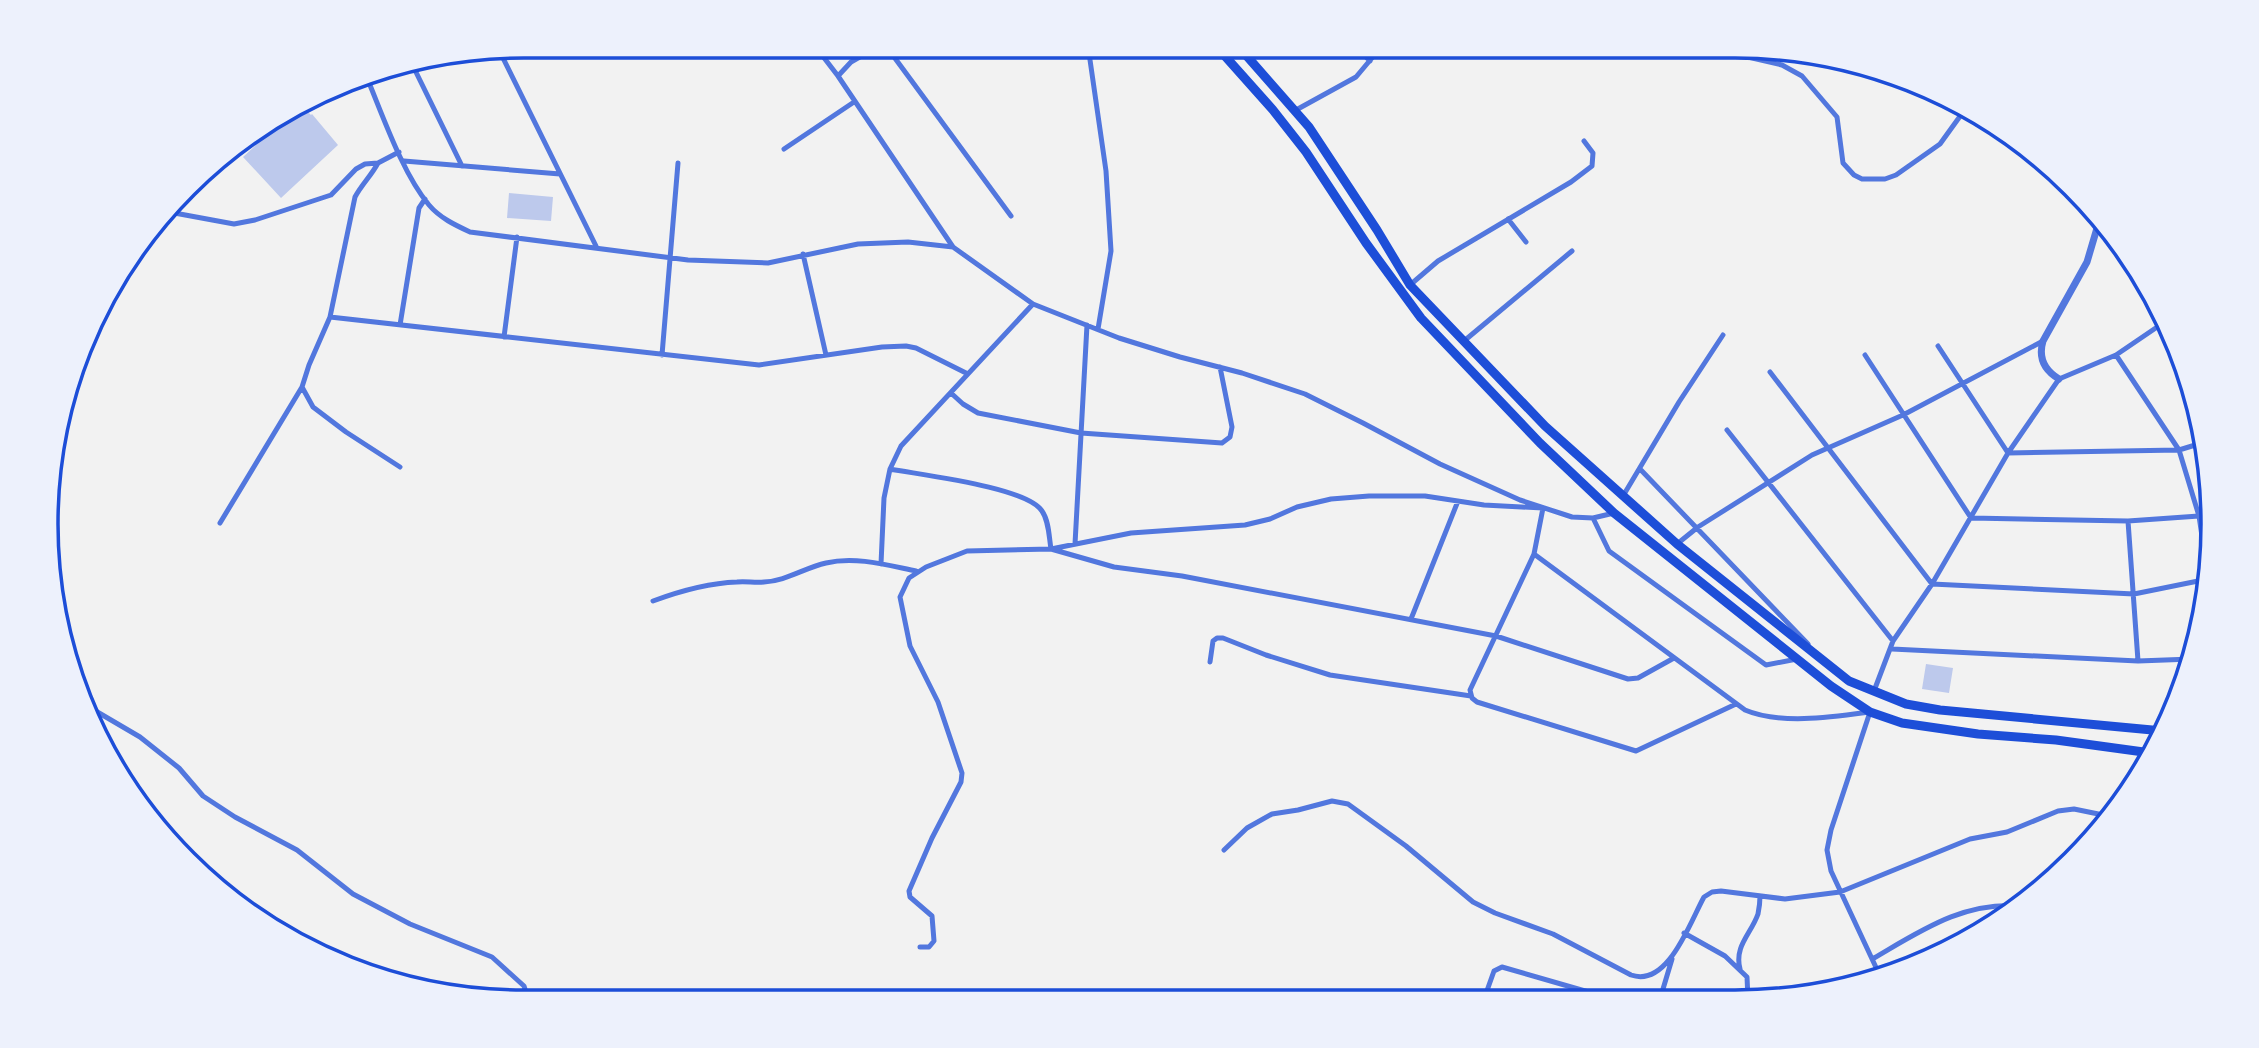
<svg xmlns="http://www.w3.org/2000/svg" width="2259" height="1048" font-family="'Fira Sans Condensed',sans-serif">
  <rect width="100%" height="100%" fill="#f2f2f2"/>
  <path fill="#bdc9ec" d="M 300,104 L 311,115 L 312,114 L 338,145 L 281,198 L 243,157 Z
    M 509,193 L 553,197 L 551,221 L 507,218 Z
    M 1926,664 L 1953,668 L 1949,693 L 1922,689 Z"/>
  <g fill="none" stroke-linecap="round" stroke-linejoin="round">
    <path stroke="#5277de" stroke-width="5" d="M 815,46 L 838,76 L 953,247 L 1033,304 L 1119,338 L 1180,357 L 1242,373 L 1305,394 L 1363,423 L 1440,464 L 1520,500 L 1572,517 L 1593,518 L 1614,513
      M 886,46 L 1011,216
      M 1088,46 L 1106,171 L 1111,251 L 1098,329
      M 1355,46 L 1370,61
      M 1700,46 L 1782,65 L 1802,76 L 1837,117 L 1843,163 L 1854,175 L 1862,179 L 1885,179 L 1896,175 L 1940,144 L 1966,108
      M 499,50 L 596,246
      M 412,64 L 462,166
      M 365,73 C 382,113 402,173 429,205 C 440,218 455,225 470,232 L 688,260 L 768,263 L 858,244 L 908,242 L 953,247
      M 838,76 L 851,62 L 879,46
      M 368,79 L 382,69
      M 1296,110 L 1356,77 L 1382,46
      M 784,149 L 854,102
      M 404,161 L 560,174
      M 378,163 C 371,176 362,184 355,197 L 330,317 L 309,365 L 302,387 L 313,407 L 346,432 L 400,467
      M 169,212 L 234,224 L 255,220 L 331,195 L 356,169 L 365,164 L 378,163 L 399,152
      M 1508,219 L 1526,242
      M 803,254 L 826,355
      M 1410,285 L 1438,261 L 1571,182 L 1592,166 L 1593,153 L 1584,141
      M 330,317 L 759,365 L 882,347 L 906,346 L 916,348 L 968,374
      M 400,325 L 419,208 L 425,199
      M 504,337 L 517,237
      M 1464,341 L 1572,251
      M 1938,346 L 2008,453
      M 662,355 L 678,163
      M 1865,355 L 1971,518 L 2128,521 L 2138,661 L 1892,649
      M 2116,355 L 2179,450 L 2199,516 L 2208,577
      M 1770,372 L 1932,584 L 2134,594 L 2208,579
      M 951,393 L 963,404 L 978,413 L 1081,433 L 1222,443 L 1230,437 L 1232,427 L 1220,367
      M 1727,430 L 1893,641
      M 2008,453 L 2179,450 L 2205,442
      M 890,469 C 921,475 1026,487 1042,511 C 1049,521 1049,537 1051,549 L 1114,567 L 1182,576 L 1496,636 L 1628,679 L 1638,678 L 1674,658
      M 1640,469 L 1808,644
      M 1623,496 L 1679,402 L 1723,335
      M 1593,518 L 1609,551 L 1766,665 L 1797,659
      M 2128,521 L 2199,516 L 2212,512
      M 220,523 L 302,387
      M 1075,544 L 1087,325
      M 1677,544 L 1698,527 L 1812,455 L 1903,415 L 2043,341
      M 1534,554 L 1745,710 C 1780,725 1833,717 1870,712 L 1831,830 L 1827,850 L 1831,871 L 1880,976
      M 881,564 L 884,498 L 890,469 L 901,446 L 1033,304
      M 653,601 C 680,591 709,583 737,582 C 746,581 755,583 764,582 C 786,581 804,568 826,563 C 855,556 887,565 916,571
      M 1411,619 L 1458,501
      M 2138,661 L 2192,659
      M 1210,662 L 1213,641 L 1217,638 L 1223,638 L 1266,655 L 1330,675 L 1471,696
      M 1874,691 L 1893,641 L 1932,584 L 2008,453 L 2059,379 L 2116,355 L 2166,321
      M 82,703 L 140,737 L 179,768 L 203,796 L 235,817 L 297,850 L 353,894 L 410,924 L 492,957 L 524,986 L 529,1002
      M 1224,850 L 1247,828 L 1272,814 L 1298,810 L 1332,801 L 1348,804 L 1406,846 L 1473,902 L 1495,913 L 1553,934 L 1631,975 C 1668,988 1690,922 1704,897 L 1712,892 L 1721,891 L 1785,899 L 1840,892 L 1970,839 L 2007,832 L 2058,811 L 2074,809 L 2113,817
      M 1684,933 L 1725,956 L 1747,977 L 1748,999
      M 920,947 L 929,947 L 934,941 L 932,916 L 910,897 L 909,891 L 932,838 L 961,782 L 962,773 L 938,702 L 910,646 L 900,597 L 909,578 L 926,567 L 967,551 L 1051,549 L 1131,533 L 1245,525 L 1270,519 L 1297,507 L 1331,499 L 1369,496 L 1425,496 L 1484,505 L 1543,508 L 1534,554 L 1470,690 L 1472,698 L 1477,702 L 1636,751 L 1736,704
      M 1874,958 C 1922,930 1964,901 2022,906
      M 1740,969 C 1734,946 1751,934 1758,914 C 1759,909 1760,902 1760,896
      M 1484,999 L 1494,971 L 1502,967 L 1599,995 L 1604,999
      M 1660,999 L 1672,959"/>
    <path stroke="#5277de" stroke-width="7" d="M 2059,379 C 2044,370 2038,358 2043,341 L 2087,262 L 2100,218"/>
    <path stroke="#1d4ed8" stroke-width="9" d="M 1216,46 L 1273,110 L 1306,152 L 1366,243 L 1421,318 L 1540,443 L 1614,513 L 1831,686 L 1870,712 L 1902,723 L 1978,734 L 2056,740 L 2151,753
      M 1238,46 L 1309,127 L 1377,230 L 1410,285 L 1545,426 L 1677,544 L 1849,681 L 1906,704 L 1940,710 L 2163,731"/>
  </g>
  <path d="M0 0H2259V1048H0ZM524 58H1735A466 466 0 0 1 2201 524V524A466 466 0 0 1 1735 990H524A466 466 0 0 1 58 524V524A466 466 0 0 1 524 58Z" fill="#edf1fc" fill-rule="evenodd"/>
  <path fill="none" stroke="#1d4ed8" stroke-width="3.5" d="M524 58H1735A466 466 0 0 1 2201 524V524A466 466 0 0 1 1735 990H524A466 466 0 0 1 58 524V524A466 466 0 0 1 524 58Z"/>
</svg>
